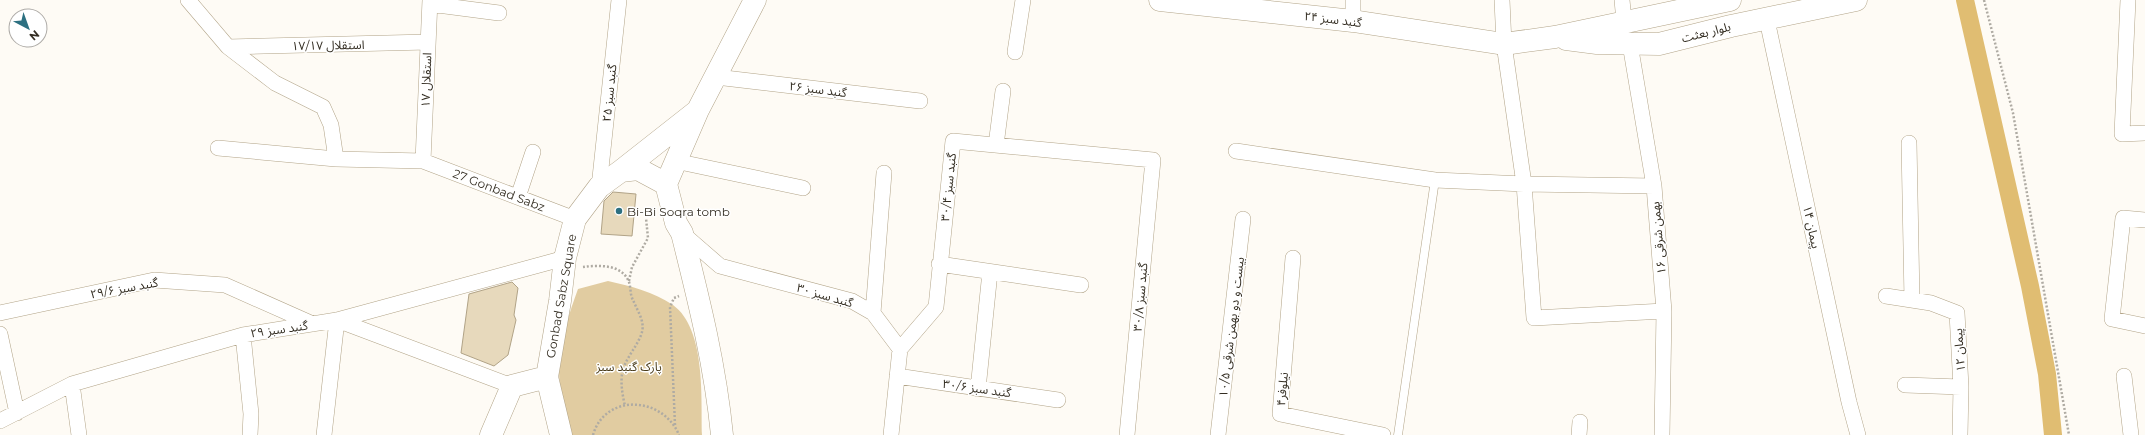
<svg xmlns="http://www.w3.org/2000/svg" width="2145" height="435" font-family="Montserrat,'Noto Sans Arabic',sans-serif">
  <rect width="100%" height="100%" fill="#fefbf5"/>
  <path fill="#e1cca1" d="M 608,281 C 630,286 654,292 673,305 C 706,329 701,398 702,435 L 570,435 C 567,419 562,403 560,386 C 556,354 567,319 578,289 Z"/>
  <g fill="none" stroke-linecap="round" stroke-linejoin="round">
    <path stroke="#e0bd72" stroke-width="18" d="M 1965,0 L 2030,286 L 2047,374 L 2053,435"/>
  </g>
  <path fill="#e7d9bc" stroke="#b1a387" d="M 613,192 L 636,194 L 632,236 L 601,234 L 604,201 Z
    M 512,282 L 518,288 L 514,315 L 516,320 L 508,355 L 494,366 L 461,353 L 469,294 Z"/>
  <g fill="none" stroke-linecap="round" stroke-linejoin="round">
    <g stroke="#b2a488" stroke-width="9">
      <path id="lane" d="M 1398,435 L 1435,180"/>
    </g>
    <g stroke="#b2a488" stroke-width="16">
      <path id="street" d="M 188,0 L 228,47 L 275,83 L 323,107 L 331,125 L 336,159
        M 1353,0 L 1353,21
        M 1502,0 L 1504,44 L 1524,184 L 1534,318 L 1664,311
        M 1622,0 L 1624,21
        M 2128,0 L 2122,134 L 2145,133
        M 430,4 L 499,13
        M 1767,20 L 1849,402 L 1858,435
        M 1630,44 L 1654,186 L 1664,311 L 1662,435
        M 228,47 L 428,42
        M 1015,52 L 1023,0
        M 716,77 L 920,101
        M 1909,143 L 1912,300
        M 996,145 L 1003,91
        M 218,148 L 336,159 L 423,161 L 575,219
        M 1236,151 L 1435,180 L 1524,184 L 1654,186
        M 423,161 L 430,0
        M 675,161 L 803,188
        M 599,187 L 619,0
        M 518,197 L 533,152
        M 2145,220 L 2123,218 L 2112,319 L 2145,326
        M 682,233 L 720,266 L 852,301 L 873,313 L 900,349 L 891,435
        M 1293,258 L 1280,414 L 1383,435
        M 939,264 L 1081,285
        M 1886,296 L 1931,303 L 1957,313 L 1961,387 L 1960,435
        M 0,313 L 154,280 L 225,285 L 313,324
        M 873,313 L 884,173
        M 337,320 L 512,386
        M 0,334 L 17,413
        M 243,335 L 251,414 L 250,435
        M 900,349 L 936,307 L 953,141 L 1153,160 L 1127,435
        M 897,376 L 1058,400
        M 2124,376 L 2131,435
        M 72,384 L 79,435
        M 1905,385 L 1961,387
        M 978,389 L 990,272
        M 0,421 L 72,384 L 243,335 L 337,320 L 565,258
        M 324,435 L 337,320
        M 1218,435 L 1243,219
        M 1579,435 L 1580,422"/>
    </g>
    <g stroke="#b2a488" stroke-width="23">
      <path id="secondary" d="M 1160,0 L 1353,21 L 1504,44 L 1555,37 L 1730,0
        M 1566,39 L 1597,43 L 1659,44 L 1731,26 L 1856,0
        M 621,171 L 696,112
        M 666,184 L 698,110 L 755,0
        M 491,435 L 512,386 L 547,377
        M 561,435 L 547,377 L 560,301 L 565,258 L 575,219 L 599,187 L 621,171 L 638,169 L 666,184 L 676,223 L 682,233 C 699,301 715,364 722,435"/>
    </g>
    <path stroke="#afaba3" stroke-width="2.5" stroke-dasharray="2 2" stroke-linecap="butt" d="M 1984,0 L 2013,113 L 2069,435
      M 583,267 C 599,265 622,264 629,282 C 631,288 630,295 633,300 C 637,310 645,321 642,332 C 639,343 630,353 625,364 C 619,376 622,393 625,406
      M 629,281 L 632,267 L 648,238 L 646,218
      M 675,425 L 670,307 L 674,298 L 679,296
      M 593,435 C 605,393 663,396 679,435"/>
    <use href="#lane" stroke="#fff" stroke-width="8"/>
    <use href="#street" stroke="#fff" stroke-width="15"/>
    <use href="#secondary" stroke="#fff" stroke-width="22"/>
  </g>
  <circle fill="#2d7081" stroke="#fff" stroke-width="1.5" cx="619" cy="211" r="4"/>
  <g text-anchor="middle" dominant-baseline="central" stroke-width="3" stroke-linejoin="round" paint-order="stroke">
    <g font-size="12" fill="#342e23" stroke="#fff">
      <text transform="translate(1333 19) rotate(7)">گنبد سبز ۲۴</text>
      <text transform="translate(1706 32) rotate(-14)">بلوار بعثت</text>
      <text transform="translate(328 45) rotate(-1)">استقلال ۱۷/۱۷</text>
      <text transform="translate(426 80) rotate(-88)">استقلال ۱۷</text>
      <text transform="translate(818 89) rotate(7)">گنبد سبز ۲۶</text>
      <text transform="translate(609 93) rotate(-84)">گنبد سبز ۲۵</text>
      <text transform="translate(948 187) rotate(-84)">گنبد سبز ۳۰/۴</text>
      <text transform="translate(499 190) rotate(21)">27 Gonbad Sabz</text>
      <text transform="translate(1812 227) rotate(78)">پیمان ۱۴</text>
      <text transform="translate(1658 238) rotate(-95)">بهمن شرقی ۱۶</text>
      <text transform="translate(124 288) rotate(-10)">گنبد سبز ۲۹/۶</text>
      <text transform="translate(825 295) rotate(16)">گنبد سبز ۳۰</text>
      <text transform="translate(561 296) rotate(-80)">Gonbad Sabz Square</text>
      <text transform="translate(1140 297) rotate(-85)">گنبد سبز ۳۰/۸</text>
      <text transform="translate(1231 327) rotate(-83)">بیست و دو بهمن شرقی ۱۰/۵</text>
      <text transform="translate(279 329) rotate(-8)">گنبد سبز ۲۹</text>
      <text transform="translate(1959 350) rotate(-94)">پیمان ۱۲</text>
      <text transform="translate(977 388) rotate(8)">گنبد سبز ۳۰/۶</text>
      <text transform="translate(1282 389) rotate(-85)">نیلوفر۴</text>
    </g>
    <g font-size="12" fill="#342e23" stroke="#fff" text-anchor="start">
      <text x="627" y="211">Bi-Bi Soqra tomb</text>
    </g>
    <g font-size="12" fill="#483a19" stroke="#fff">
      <text x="629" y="366">پارک گنبد سبز</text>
    </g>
  </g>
  <g transform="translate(28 28) rotate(139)"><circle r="19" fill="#ffffff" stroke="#aeaba7"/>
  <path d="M0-3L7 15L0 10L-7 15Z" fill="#2d7081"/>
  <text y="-6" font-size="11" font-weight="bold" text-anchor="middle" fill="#342e23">N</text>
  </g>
</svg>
